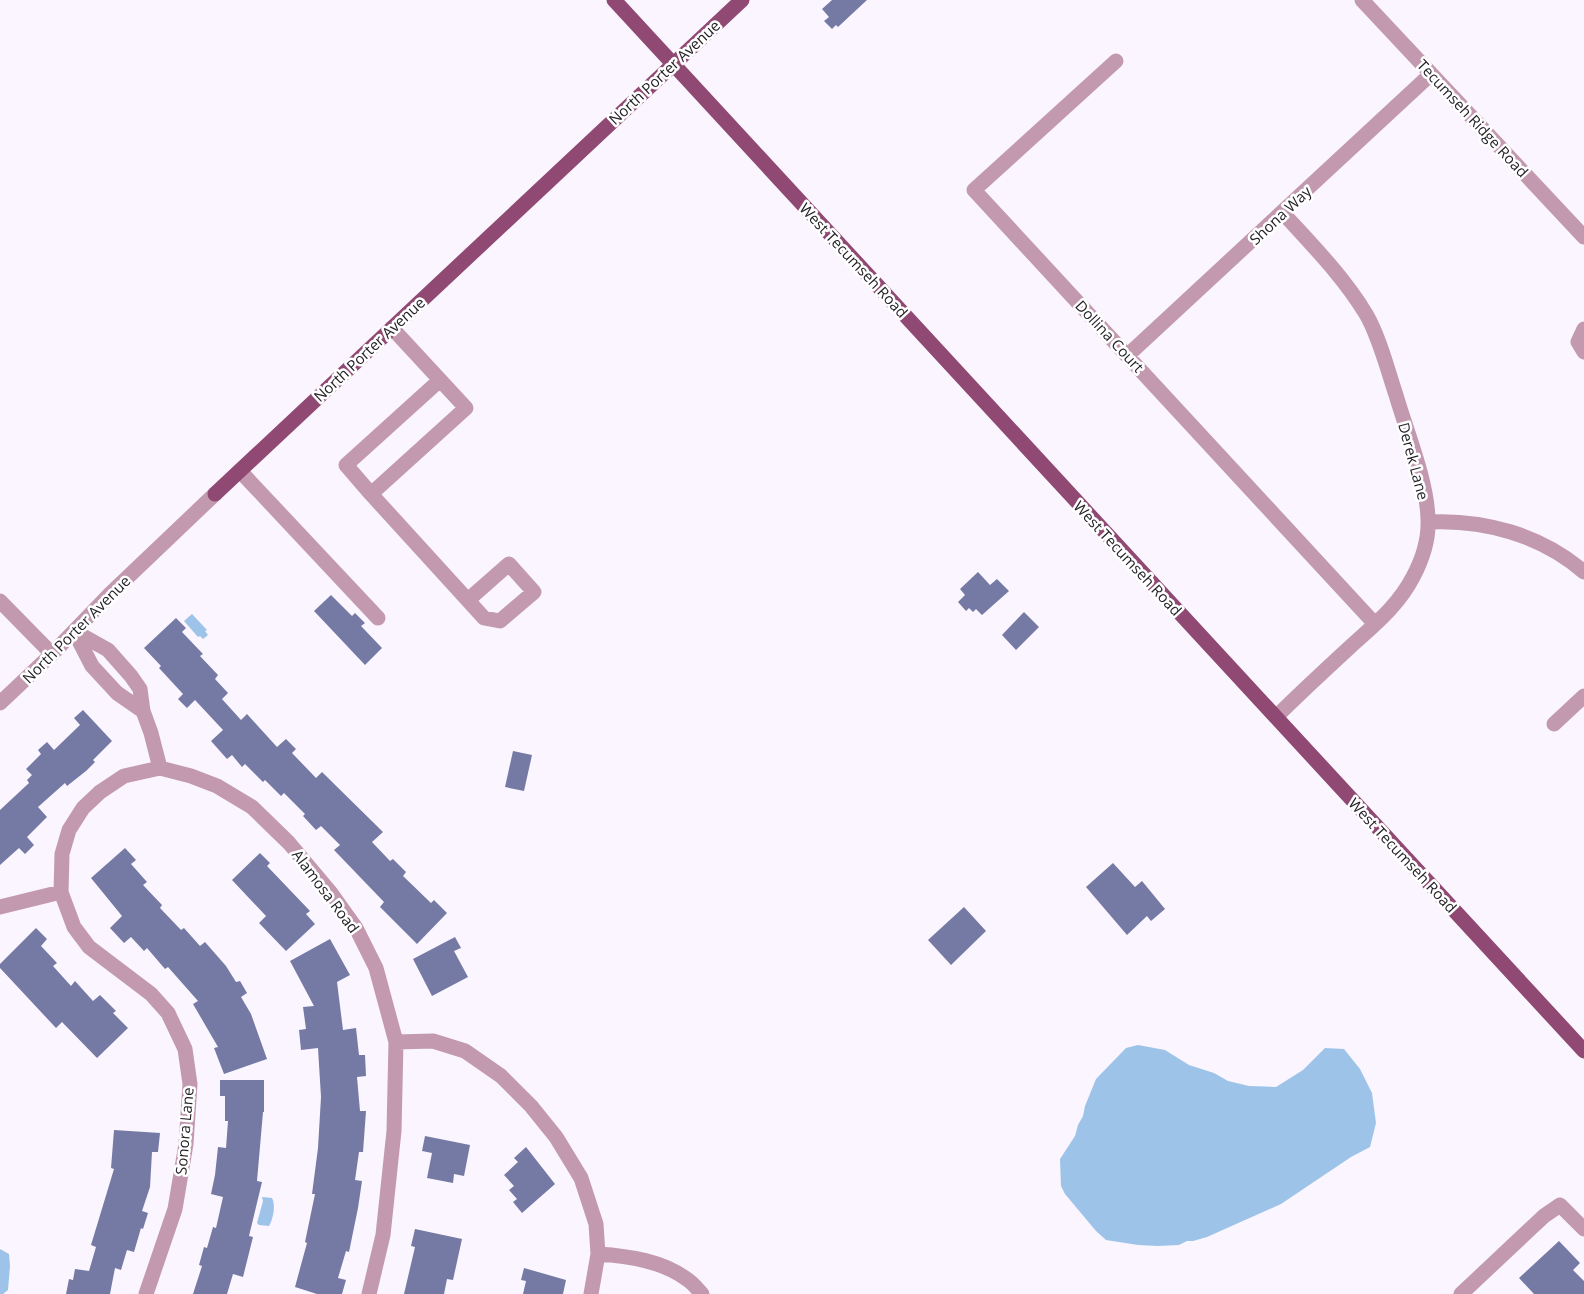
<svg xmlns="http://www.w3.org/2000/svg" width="1584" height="1294" font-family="'Open Sans',sans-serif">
  <rect width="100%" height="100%" fill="#faf5fe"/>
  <path fill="#9dc4e8" d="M 192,614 L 207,630 L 205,631 L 208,635 L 203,639 L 200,636 L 198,637 L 184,621 Z
    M 1138,1045 L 1165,1050 L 1189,1065 L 1214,1073 L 1228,1081 L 1249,1086 L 1276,1087 L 1303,1070 L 1325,1048 L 1344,1049 L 1360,1069 L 1372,1093 L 1376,1123 L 1370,1147 L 1351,1157 L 1281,1204 L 1207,1237 L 1193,1241 L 1187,1241 L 1179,1245 L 1157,1246 L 1138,1245 L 1106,1240 L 1096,1231 L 1065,1194 L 1061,1186 L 1060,1159 L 1075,1136 L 1078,1125 L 1083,1116 L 1085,1106 L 1096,1079 L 1126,1048 Z
    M 262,1197 L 272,1198 C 276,1205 273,1220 269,1226 L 259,1225 L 257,1223 L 263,1201 Z
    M 0,1249 L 9,1254 L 10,1266 L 8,1290 L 3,1294 L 0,1294 Z"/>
  <path fill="#757aa5" d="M 832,0 L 867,0 L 838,27 L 836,25 L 832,29 L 824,21 L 829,17 L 822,9 Z
    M 978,572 L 990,585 L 997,579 L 1009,591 L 982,615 L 976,609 L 973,612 L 969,608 L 966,611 L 958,602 L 965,595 L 960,589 Z
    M 331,595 L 352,616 L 355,613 L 365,623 L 361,626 L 382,648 L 365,665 L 314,611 Z
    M 1024,612 L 1039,627 L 1016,650 L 1002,635 Z
    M 176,618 L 186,628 L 182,632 L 203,654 L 200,656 L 218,675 L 215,679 L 228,693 L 222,699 L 241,720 L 247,714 L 277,747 L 286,739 L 296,749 L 292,753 L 316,778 L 322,772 L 383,832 L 372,842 L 390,861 L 393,859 L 406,872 L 403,876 L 431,903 L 434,900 L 447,913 L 417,944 L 380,907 L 384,902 L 334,850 L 340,845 L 321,826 L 316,830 L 303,816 L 305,814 L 284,793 L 281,796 L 265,780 L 263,782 L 245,764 L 242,767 L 232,755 L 227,759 L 211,741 L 223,730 L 195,700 L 187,708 L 178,699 L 183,694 L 159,668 L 161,666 L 144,648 Z
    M 83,710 L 112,741 L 93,760 L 95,762 L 86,771 L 67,786 L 65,783 L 38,807 L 47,817 L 27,837 L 34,845 L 25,854 L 19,848 L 0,865 L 0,810 L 29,783 L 27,780 L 32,775 L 26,769 L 41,754 L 38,750 L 47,742 L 54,750 L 80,725 L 74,718 Z
    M 513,751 L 532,755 L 524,791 L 505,787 Z
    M 125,848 L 136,860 L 131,864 L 147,882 L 143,885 L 162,905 L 160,908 L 181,930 L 184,928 L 200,946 L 205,942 L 226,966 L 236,982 L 240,981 L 247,993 L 241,997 L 251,1014 L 267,1059 L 224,1074 L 214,1048 L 218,1047 L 193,1004 L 198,1001 L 168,967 L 165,969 L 147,948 L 144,951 L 131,937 L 124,943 L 110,928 L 122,916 L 91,878 Z
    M 260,853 L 270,863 L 267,866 L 310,911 L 306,914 L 315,924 L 286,951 L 259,923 L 266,916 L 232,880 Z
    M 1113,863 L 1135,887 L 1142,881 L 1165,909 L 1151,921 L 1147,916 L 1127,935 L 1086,887 Z
    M 964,907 L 986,931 L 951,965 L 928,940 Z
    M 36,928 L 47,939 L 41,946 L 57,963 L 53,966 L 71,986 L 75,981 L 93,1001 L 100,995 L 116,1011 L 113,1013 L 128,1028 L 97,1058 L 62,1022 L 56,1028 L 0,968 L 0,964 Z
    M 455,937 L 461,948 L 454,951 L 468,977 L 432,996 L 413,959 Z
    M 330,939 L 350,975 L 337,982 L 343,1030 L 356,1028 L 359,1055 L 365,1055 L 366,1076 L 357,1077 L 360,1111 L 366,1111 L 363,1152 L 359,1152 L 355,1180 L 362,1181 L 358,1208 L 349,1252 L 346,1251 L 338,1278 L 346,1280 L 342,1294 L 317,1294 L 295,1287 L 307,1243 L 305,1242 L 315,1194 L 312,1194 L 318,1148 L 321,1097 L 318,1048 L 301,1050 L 299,1030 L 306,1029 L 303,1007 L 314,1006 L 290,961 Z
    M 220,1080 L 264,1080 L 264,1112 L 263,1112 L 257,1181 L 262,1182 L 249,1236 L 253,1237 L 243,1277 L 233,1274 L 227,1294 L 193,1294 L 202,1266 L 199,1265 L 204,1247 L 207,1248 L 213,1227 L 216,1228 L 223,1197 L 211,1194 L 215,1175 L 218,1147 L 226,1148 L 228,1121 L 225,1121 L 225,1096 L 220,1096 Z
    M 114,1130 L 160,1133 L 158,1152 L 152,1152 L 150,1187 L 142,1211 L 148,1213 L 143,1229 L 141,1228 L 134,1252 L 127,1250 L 121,1270 L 115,1268 L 110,1294 L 66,1294 L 69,1279 L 73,1280 L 75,1269 L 89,1271 L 96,1247 L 91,1245 L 114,1169 L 111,1168 Z
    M 425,1136 L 470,1145 L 464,1176 L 454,1174 L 453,1183 L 427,1178 L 432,1153 L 422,1151 Z
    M 526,1147 L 555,1184 L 522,1213 L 513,1202 L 517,1199 L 509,1190 L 514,1186 L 504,1175 L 518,1162 L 514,1158 Z
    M 415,1229 L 462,1239 L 453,1280 L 447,1279 L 444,1294 L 404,1294 L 415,1247 L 411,1246 Z
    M 1559,1241 L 1580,1263 L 1573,1270 L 1584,1281 L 1584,1294 L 1534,1294 L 1519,1278 Z
    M 524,1268 L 566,1280 L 563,1294 L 523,1294 L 526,1281 L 521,1280 Z"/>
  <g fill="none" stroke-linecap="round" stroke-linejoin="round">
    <path stroke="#c299af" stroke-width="15" d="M 1362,0 L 1584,237
      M 1116,61 L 974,190 L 1375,624
      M 392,328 L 466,408 L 371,494 L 484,618 L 500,621 L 534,592 L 509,564 L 468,600
      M 1584,329 L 1578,342 L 1584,352
      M 1128,355 L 1431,74
      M 240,471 L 378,618
      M 371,494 L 346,465 L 440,380
      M 1428,522 C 1484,519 1541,535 1584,572
      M 0,601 L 52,654
      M 74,631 L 108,650 L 131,676 L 140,689 L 143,711 L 117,693 L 92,666 Z
      M 0,703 L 52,654 L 110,594 L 215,494
      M 143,711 L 151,733 L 160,768 L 124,776 L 100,792 L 83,808 L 69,830 L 62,854 L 61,892 L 74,927 L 89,947 L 151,994 L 168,1013 L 185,1049 L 190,1084 L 186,1144 L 175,1209 L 146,1294
      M 1276,717 C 1300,693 1325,670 1350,647 C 1374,625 1398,606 1413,577 C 1422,560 1429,539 1428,519 C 1427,480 1407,433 1396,395 C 1388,371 1379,336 1366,314 C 1343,276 1312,245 1282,212
      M 1554,724 L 1584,696
      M 160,768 L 191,776 L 217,786 L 252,807 L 289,843 L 331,893 L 356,928 L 376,968 L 396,1042 L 394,1131 L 383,1235 L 369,1294
      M 0,907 L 61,892
      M 396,1042 L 433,1041 L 465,1051 L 501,1076 L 531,1106 L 556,1137 L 581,1178 L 596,1224 L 598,1254 L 591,1294
      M 598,1254 C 629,1256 663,1261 688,1280 C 694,1284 698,1290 702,1294
      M 1461,1294 L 1544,1216 L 1560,1205 L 1584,1229"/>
    <path stroke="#8f4972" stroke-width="15" d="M 614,0 L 1584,1051
      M 215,494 L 742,0"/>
  </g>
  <g text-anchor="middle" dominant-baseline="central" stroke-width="5" stroke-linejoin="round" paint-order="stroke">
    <g font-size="15" fill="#252227" stroke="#fff">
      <text transform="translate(664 72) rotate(-43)">North Porter Avenue</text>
      <text transform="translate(1473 118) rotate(47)">Tecumseh Ridge Road</text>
      <text transform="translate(1280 215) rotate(-43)">Shona Way</text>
      <text transform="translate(854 260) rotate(47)">West Tecumseh Road</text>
      <text transform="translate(1110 336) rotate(47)">Dollina Court</text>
      <text transform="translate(369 349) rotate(-43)">North Porter Avenue</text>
      <text transform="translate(1414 461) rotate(75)">Derek Lane</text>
      <text transform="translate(1128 558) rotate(47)">West Tecumseh Road</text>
      <text transform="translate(76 629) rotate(-45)">North Porter Avenue</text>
      <text transform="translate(1403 855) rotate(47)">West Tecumseh Road</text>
      <text transform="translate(326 891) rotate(53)">Alamosa Road</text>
      <text transform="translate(184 1131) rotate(-85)">Sonora Lane</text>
    </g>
  </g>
</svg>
